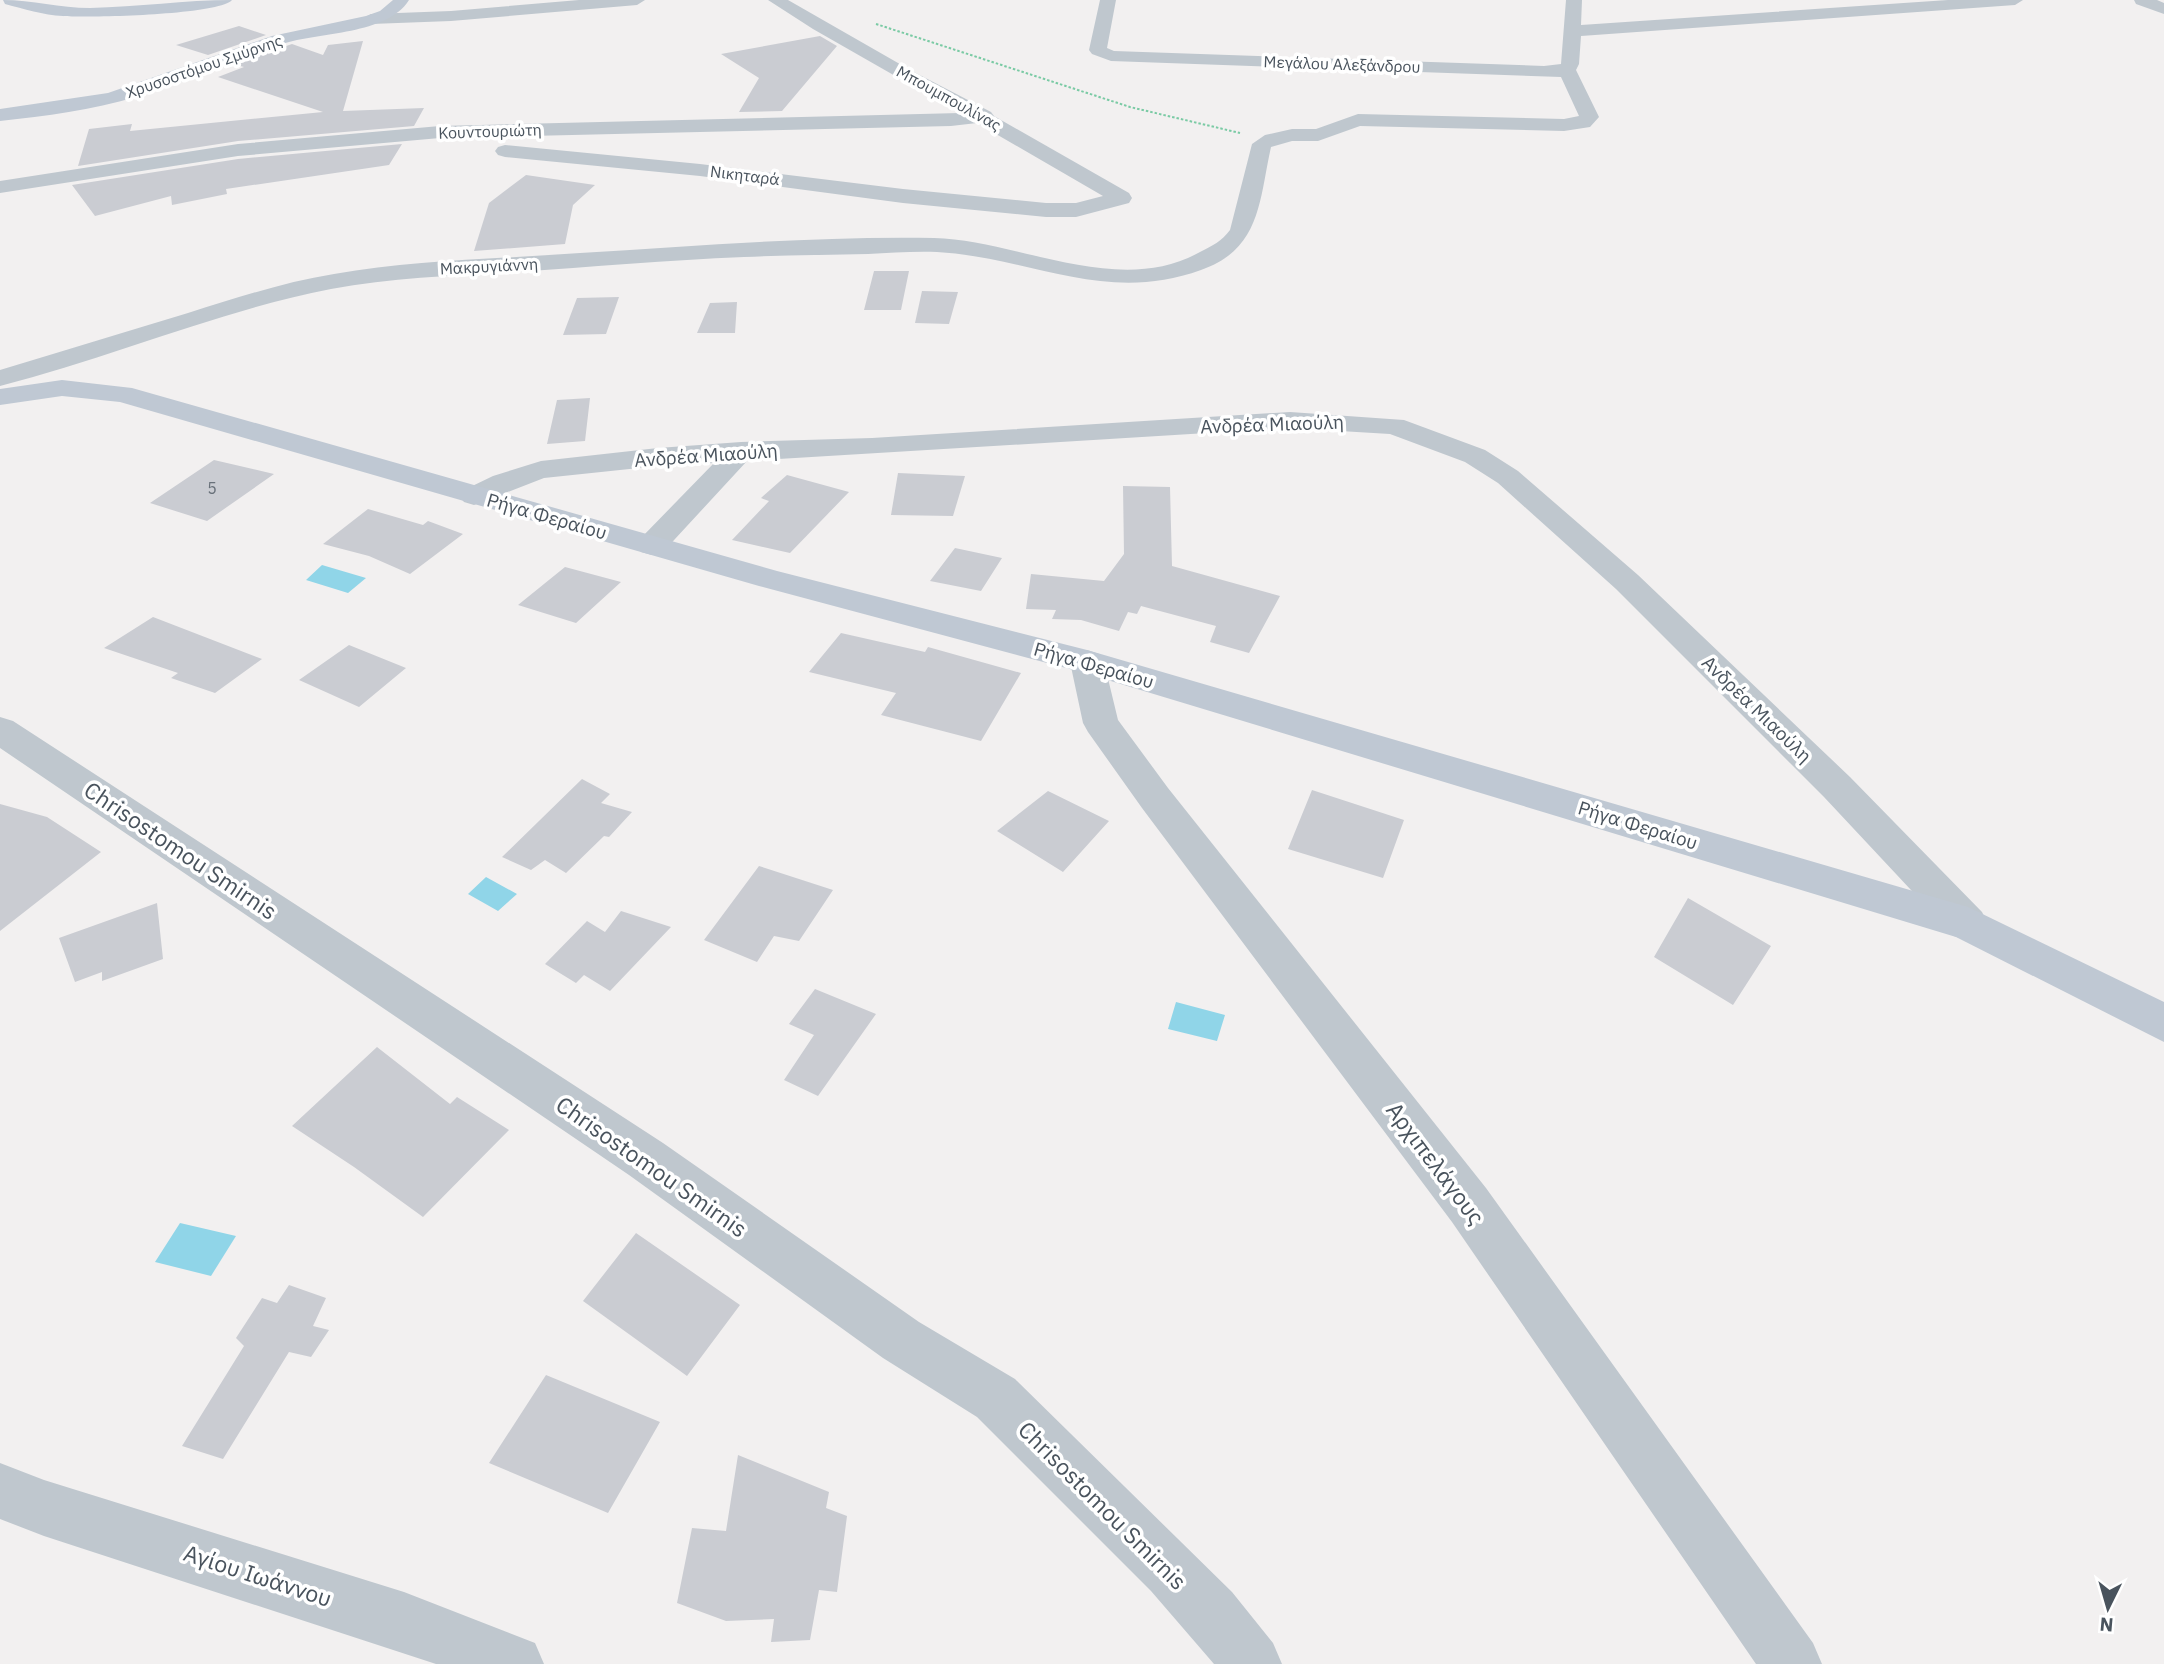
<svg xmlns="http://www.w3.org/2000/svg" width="2164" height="1664" font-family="'IBM Plex Sans',sans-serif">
  <rect width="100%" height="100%" fill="#f2f0f0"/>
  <path fill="#90d5e8" d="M 322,565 L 366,578 L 348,593 L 306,580 Z
    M 486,877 L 517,894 L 498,911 L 468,894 Z
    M 1176,1002 L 1225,1015 L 1217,1041 L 1168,1029 Z
    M 180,1223 L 236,1236 L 211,1276 L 155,1262 Z"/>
  <path fill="#caccd2" d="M 239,26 L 266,35 L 208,55 L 176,45 Z
    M 820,36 L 837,46 L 782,111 L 739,112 L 759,78 L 721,54 Z
    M 363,41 L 343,111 L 424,108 L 414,126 L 238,141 L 78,166 L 89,129 L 132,124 L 130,131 L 323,112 L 218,77 L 244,67 L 233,64 L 292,44 L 323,55 L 328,45 Z
    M 402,144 L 389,165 L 226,189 L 227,194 L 172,205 L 171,196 L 95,216 L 72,185 L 238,159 Z
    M 526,175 L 595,185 L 573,205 L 565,244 L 474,251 L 489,203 Z
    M 874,271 L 909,271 L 901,310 L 864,310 Z
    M 922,291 L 958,292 L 949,324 L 915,323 Z
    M 619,297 L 606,334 L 563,335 L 577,298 Z
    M 737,302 L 735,333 L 697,333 L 710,303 Z
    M 590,398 L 585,441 L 547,444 L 557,400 Z
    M 214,460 L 274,474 L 207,521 L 150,503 Z
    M 898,473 L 965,476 L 953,516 L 891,515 Z
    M 787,475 L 849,492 L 790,553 L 732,540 L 769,501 L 761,498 Z
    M 1123,486 L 1170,487 L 1172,566 L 1280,596 L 1249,653 L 1210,642 L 1216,626 L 1141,606 L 1137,614 L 1128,612 L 1119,631 L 1081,620 L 1052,619 L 1056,610 L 1026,609 L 1031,574 L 1104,581 L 1124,554 Z
    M 368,509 L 423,525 L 428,521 L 463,534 L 410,574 L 369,556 L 323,544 Z
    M 955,548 L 1002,558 L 981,591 L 930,581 Z
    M 565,567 L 621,582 L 576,623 L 518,605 Z
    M 153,617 L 262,659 L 215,693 L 171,678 L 178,673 L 104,648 Z
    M 841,633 L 925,652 L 928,647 L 1021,673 L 981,741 L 881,715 L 896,693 L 809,672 Z
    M 349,645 L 406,668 L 359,707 L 299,680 Z
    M 582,779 L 610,794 L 601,803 L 632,812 L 609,837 L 604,836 L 566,873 L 545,860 L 531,870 L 502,857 Z
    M 1312,790 L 1404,820 L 1383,878 L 1288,849 Z
    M 1048,791 L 1109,821 L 1063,872 L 997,831 Z
    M 0,804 L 47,817 L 101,852 L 0,931 Z
    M 759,866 L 833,890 L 799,941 L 774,936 L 757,962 L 704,940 Z
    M 1688,898 L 1771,946 L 1733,1005 L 1654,957 Z
    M 157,903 L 163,959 L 102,981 L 102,972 L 75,982 L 59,938 Z
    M 621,911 L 671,927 L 610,991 L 584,975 L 576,983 L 545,964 L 587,921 L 605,932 Z
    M 815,989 L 876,1014 L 818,1096 L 784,1080 L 814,1035 L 789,1024 Z
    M 377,1047 L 450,1104 L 457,1097 L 509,1130 L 423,1217 L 354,1167 L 292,1126 Z
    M 636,1233 L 740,1305 L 687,1376 L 583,1301 Z
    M 289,1285 L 326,1298 L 313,1326 L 329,1330 L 311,1357 L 289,1352 L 223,1459 L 182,1446 L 244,1346 L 236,1338 L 262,1298 L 277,1303 Z
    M 546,1375 L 660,1422 L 608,1513 L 489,1463 Z
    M 738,1455 L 829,1492 L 826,1508 L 847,1516 L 837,1592 L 819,1590 L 810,1640 L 771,1642 L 774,1619 L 726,1621 L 677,1603 L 692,1528 L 726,1531 Z"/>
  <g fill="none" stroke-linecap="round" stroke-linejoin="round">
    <path stroke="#7acaa4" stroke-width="2" stroke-dasharray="2.5 2" stroke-linecap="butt" d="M 876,24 L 1130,107 L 1240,133"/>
    <path fill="#bfc7ce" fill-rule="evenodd" d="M 579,0 L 645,0 L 637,5 L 451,21 L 371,24 L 362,19 L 371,14 L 451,11 Z
      M 768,0 L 788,0 L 912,71 L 991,112 L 994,116 L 1129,193 L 1132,198 L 1129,203 L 1076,217 L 1046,217 L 903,203 L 700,176 L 505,157 L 498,155 L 495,151 L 498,147 L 505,145 L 700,164 L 903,189 L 1046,203 L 1076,203 L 1103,196 L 977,123 L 951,126 L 440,138 L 238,156 L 0,193 L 0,181 L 238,144 L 440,126 L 960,113 L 813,29 Z
      M 1100,0 L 1116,0 L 1107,48 L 1114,51 L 1544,66 L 1561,64 L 1566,0 L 1582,0 L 1581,25 L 1948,0 L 2023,0 L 2015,5 L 1581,36 L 1579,64 L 1576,70 L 1599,117 L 1590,127 L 1564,131 L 1360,126 L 1318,141 L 1292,141 L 1271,147 C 1259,201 1261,249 1201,270 C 1105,305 1030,257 937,252 C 914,251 890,253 868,254 C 826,255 785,255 744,257 C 668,260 592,267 516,272 C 455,276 392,277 331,289 C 218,311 111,358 0,386 L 0,370 C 63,351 125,332 188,313 C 236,298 284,282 334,274 C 415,260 498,259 580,253 C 698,246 816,236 934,238 C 1019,240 1118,298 1200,252 C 1212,246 1222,241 1230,230 L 1252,144 L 1265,135 L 1292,129 L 1316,129 L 1358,114 L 1564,119 L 1579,116 L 1561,77 L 1111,61 L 1092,54 L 1089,50 Z
      M 2134,0 L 2157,0 L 2164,3 L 2164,14 L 2136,4 Z
      M 1290,412 L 1404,420 L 1485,450 L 1518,471 L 1638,575 L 1850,777 L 1982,912 L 1988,924 L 1982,936 L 1968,941 L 1954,936 L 1824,797 L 1616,589 L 1498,483 L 1465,462 L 1390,434 L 1290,428 L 747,461 L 663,552 L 652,555 L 641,552 L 637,545 L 641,538 L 714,463 L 658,466 L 544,478 L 474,505 L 464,502 L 459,496 L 464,490 L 493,476 L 541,461 L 658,448 L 741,442 L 872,438 Z
      M 1087,650 L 1099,654 L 1104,662 L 1118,720 L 1168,788 L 1486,1188 L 1813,1643 L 1822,1664 L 1756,1664 L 1452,1222 L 1142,808 L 1088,732 L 1083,723 L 1070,662 L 1075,654 Z
      M 0,717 L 13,721 L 663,1143 L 919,1322 L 1015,1379 L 1232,1592 L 1273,1643 L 1282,1664 L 1214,1664 L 1151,1591 L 977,1417 L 883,1358 L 629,1175 L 0,748 Z
      M 0,1463 L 44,1480 L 404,1592 L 535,1643 L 544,1664 L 436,1664 L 44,1536 L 0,1519 Z"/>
    <path fill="#bfc8d3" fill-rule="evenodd" d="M 3,0 C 32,0 60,8 90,8 C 138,7 185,0 232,0 C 219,15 88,18 63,16 C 43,15 24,9 5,4 Z
      M 393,0 L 409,0 C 387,35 319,32 282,44 C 233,59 186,82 136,97 C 92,110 46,116 0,121 L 0,109 L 108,93 L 272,36 L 366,16 L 380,11 Z
      M 62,380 L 132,388 L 777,571 L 1087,650 L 1968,907 L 2164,1002 L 2164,1042 L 1956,937 L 1081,672 L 759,586 L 120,402 L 62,396 L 0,405 L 0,389 Z"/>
  </g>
  <g text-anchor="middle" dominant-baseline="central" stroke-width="7" stroke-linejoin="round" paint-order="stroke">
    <g font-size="16" fill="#49535d" stroke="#fff">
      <text transform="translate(1342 64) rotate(2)">Μεγάλου Αλεξάνδρου</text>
      <text transform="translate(204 66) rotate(-19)">Χρυσοστόμου Σμύρνης</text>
      <text transform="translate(949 98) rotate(29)">Μπουμπουλίνας</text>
      <text transform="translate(490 131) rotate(-2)">Κουντουριώτη</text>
      <text transform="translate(745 175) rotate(7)">Νικηταρά</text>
      <text transform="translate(489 266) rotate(-3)">Μακρυγιάννη</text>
    </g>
    <g font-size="16" fill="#69717a">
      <text x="212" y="488">5</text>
    </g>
    <g font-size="19" fill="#49535d" stroke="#fff">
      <text transform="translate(1272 424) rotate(-2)">Ανδρέα Μιαούλη</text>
      <text transform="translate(706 455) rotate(-4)">Ανδρέα Μιαούλη</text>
      <text transform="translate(547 516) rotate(16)">Ρήγα Φεραίου</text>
      <text transform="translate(1094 665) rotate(16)">Ρήγα Φεραίου</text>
      <text transform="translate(1757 709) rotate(44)">Ανδρέα Μιαούλη</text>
      <text transform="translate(1638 825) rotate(17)">Ρήγα Φεραίου</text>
    </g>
    <g font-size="23" fill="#49535d" stroke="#fff">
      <text transform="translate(181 850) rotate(34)">Chrisostomou Smirnis</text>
      <text transform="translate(1436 1163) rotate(53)">Αρχιπελάγους</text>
      <text transform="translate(652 1166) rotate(35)">Chrisostomou Smirnis</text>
      <text transform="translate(1103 1505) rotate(45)">Chrisostomou Smirnis</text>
      <text transform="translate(258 1575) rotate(18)">Αγίου Ιωάννου</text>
    </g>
  </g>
  <g transform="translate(2108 1608) rotate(185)" stroke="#ffffff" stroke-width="5" paint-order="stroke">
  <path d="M0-5L12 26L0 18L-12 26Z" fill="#49535d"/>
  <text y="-10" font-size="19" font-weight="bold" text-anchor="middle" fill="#49535d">N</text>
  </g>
</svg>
